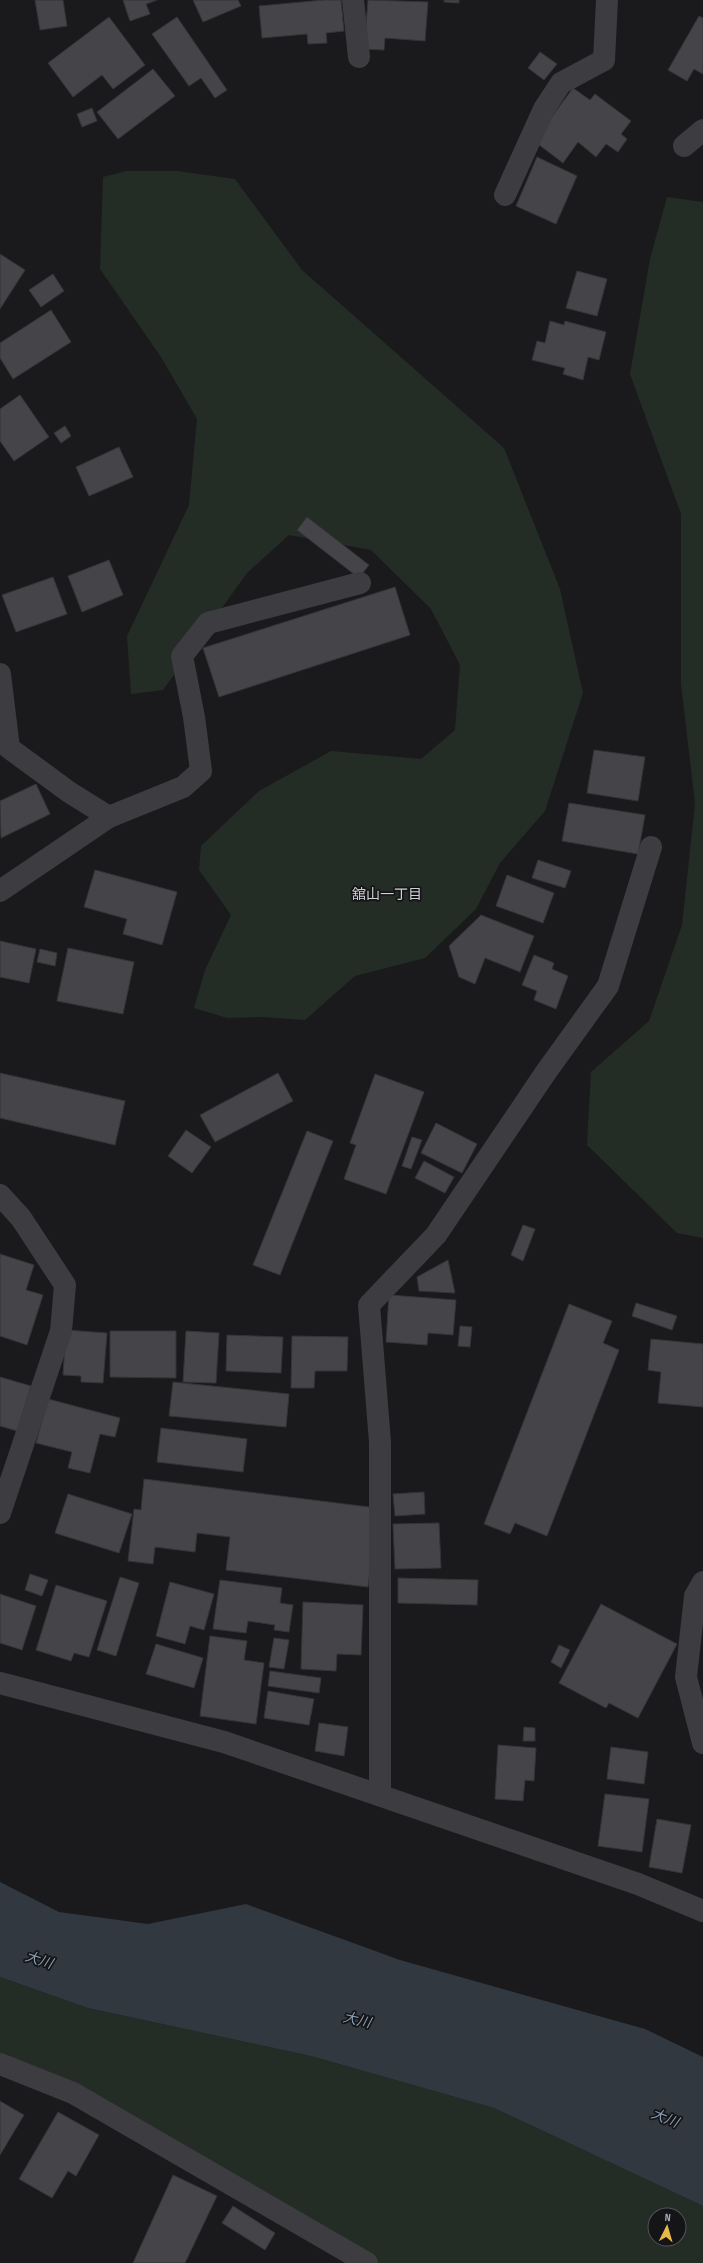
<svg xmlns="http://www.w3.org/2000/svg" width="703" height="2263" font-family="'Sofia Sans Condensed','Noto Sans JP',sans-serif">
  <rect width="100%" height="100%" fill="#1a1a1c"/>
  <path fill="#242c26" fill-rule="evenodd" d="M 126,171 L 177,171 L 235,179 L 302,270 L 504,448 L 560,589 L 583,693 L 545,811 L 500,863 L 476,909 L 425,958 L 355,976 L 305,1020 L 262,1017 L 227,1018 L 194,1008 L 205,970 L 231,915 L 199,870 L 201,846 L 259,791 L 331,751 L 421,759 L 455,730 L 460,665 L 431,609 L 371,550 L 289,535 L 247,573 L 163,690 L 131,694 L 127,636 L 189,505 L 197,419 L 161,357 L 100,269 L 103,177 Z
    M 667,197 L 703,202 L 703,1238 L 677,1233 L 587,1145 L 591,1072 L 649,1021 L 682,925 L 695,804 L 681,684 L 681,514 L 630,374 L 650,259 Z
    M 0,1977 L 88,2008 L 311,2056 L 494,2108 L 703,2206 L 703,2263 L 366,2263 L 0,2064 ZM 655,2215 L 679,2215 L 679,2239 L 655,2239 Z"/>
  <path fill="#313840" d="M 0,1882 L 59,1912 L 148,1924 L 246,1904 L 400,1960 L 645,2029 L 703,2057 L 703,2206 L 494,2108 L 311,2056 L 88,2008 L 0,1977 Z"/>
  <path fill="#454549" stroke="#353438" d="M 35,0 L 63,0 L 67,26 L 40,30 Z
    M 123,0 L 157,0 L 146,4 L 150,14 L 130,21 Z
    M 193,0 L 238,0 L 241,6 L 203,22 Z
    M 324,0 L 341,0 L 344,31 L 326,33 L 327,43 L 308,44 L 307,34 L 262,38 L 259,6 Z
    M 368,0 L 428,2 L 425,41 L 385,38 L 384,50 L 364,49 Z
    M 444,0 L 459,0 L 459,3 L 444,2 Z
    M 699,16 L 703,18 L 703,74 L 694,69 L 687,81 L 668,70 Z
    M 109,17 L 145,65 L 113,89 L 102,75 L 73,97 L 48,63 Z
    M 177,17 L 227,90 L 215,98 L 201,78 L 189,86 L 152,34 Z
    M 540,52 L 557,64 L 544,80 L 528,68 Z
    M 153,69 L 175,96 L 118,139 L 97,112 Z
    M 573,88 L 590,100 L 595,94 L 631,121 L 621,134 L 627,139 L 618,152 L 606,144 L 596,157 L 578,142 L 563,163 L 534,141 Z
    M 92,108 L 97,121 L 82,127 L 77,114 Z
    M 537,157 L 577,176 L 556,224 L 516,206 Z
    M 0,254 L 25,270 L 0,309 Z
    M 577,271 L 607,279 L 597,316 L 566,308 Z
    M 53,274 L 64,291 L 41,307 L 29,290 Z
    M 51,310 L 71,342 L 13,379 L 0,358 L 0,343 Z
    M 550,321 L 564,325 L 565,321 L 606,332 L 599,360 L 588,357 L 583,380 L 563,374 L 565,368 L 532,360 L 537,341 L 545,343 Z
    M 20,395 L 49,437 L 14,461 L 0,441 L 0,409 Z
    M 65,426 L 71,436 L 61,443 L 54,433 Z
    M 119,447 L 133,477 L 89,496 L 76,467 Z
    M 307,517 L 369,565 L 359,578 L 297,530 Z
    M 109,560 L 123,595 L 82,612 L 68,576 Z
    M 53,577 L 67,614 L 16,632 L 2,595 Z
    M 395,587 L 410,635 L 219,697 L 203,648 Z
    M 594,750 L 645,757 L 638,801 L 587,793 Z
    M 36,784 L 50,814 L 1,838 L 0,801 Z
    M 569,803 L 645,815 L 638,854 L 562,841 Z
    M 538,860 L 571,871 L 565,888 L 532,878 Z
    M 95,870 L 177,892 L 162,945 L 123,934 L 127,919 L 84,907 Z
    M 507,875 L 554,893 L 543,923 L 496,906 Z
    M 481,915 L 534,936 L 520,972 L 485,958 L 475,984 L 459,977 L 449,946 Z
    M 0,941 L 36,949 L 29,983 L 0,977 Z
    M 68,948 L 134,962 L 123,1014 L 57,1001 Z
    M 40,949 L 57,953 L 55,966 L 37,962 Z
    M 534,955 L 554,963 L 552,969 L 568,976 L 556,1009 L 534,1000 L 537,991 L 522,985 Z
    M 0,1073 L 125,1101 L 115,1145 L 0,1118 Z
    M 278,1073 L 293,1101 L 215,1142 L 200,1115 Z
    M 375,1074 L 424,1092 L 386,1194 L 344,1179 L 356,1145 L 350,1143 Z
    M 436,1123 L 477,1144 L 462,1173 L 421,1153 Z
    M 186,1130 L 211,1147 L 192,1173 L 168,1156 Z
    M 307,1131 L 333,1141 L 280,1275 L 253,1265 Z
    M 412,1137 L 422,1140 L 411,1169 L 402,1166 Z
    M 424,1161 L 454,1177 L 445,1193 L 415,1178 Z
    M 523,1225 L 535,1229 L 523,1261 L 511,1255 Z
    M 0,1254 L 34,1265 L 26,1290 L 43,1295 L 27,1345 L 0,1336 Z
    M 448,1260 L 455,1293 L 419,1291 L 417,1277 Z
    M 389,1295 L 456,1300 L 453,1335 L 428,1333 L 427,1345 L 386,1342 Z
    M 636,1303 L 677,1316 L 672,1330 L 632,1316 Z
    M 569,1304 L 612,1321 L 603,1343 L 619,1350 L 547,1536 L 515,1523 L 510,1534 L 484,1524 Z
    M 460,1326 L 472,1327 L 470,1347 L 458,1346 Z
    M 66,1330 L 107,1333 L 103,1383 L 81,1382 L 81,1376 L 63,1375 Z
    M 110,1331 L 176,1331 L 176,1378 L 110,1377 Z
    M 186,1331 L 219,1333 L 216,1383 L 183,1382 Z
    M 227,1335 L 283,1337 L 281,1373 L 226,1371 Z
    M 292,1336 L 348,1337 L 347,1371 L 315,1371 L 314,1388 L 291,1388 Z
    M 651,1339 L 703,1344 L 703,1407 L 658,1403 L 661,1372 L 648,1370 Z
    M 0,1377 L 31,1386 L 17,1431 L 0,1426 Z
    M 173,1382 L 289,1394 L 286,1427 L 169,1416 Z
    M 48,1399 L 120,1418 L 115,1437 L 100,1434 L 90,1473 L 68,1468 L 72,1452 L 36,1443 Z
    M 161,1428 L 247,1439 L 243,1472 L 157,1462 Z
    M 144,1479 L 377,1508 L 368,1587 L 226,1570 L 230,1537 L 197,1533 L 195,1552 L 155,1547 L 153,1564 L 128,1561 L 134,1509 L 141,1510 Z
    M 424,1492 L 425,1514 L 395,1516 L 393,1494 Z
    M 68,1494 L 132,1514 L 119,1553 L 55,1533 Z
    M 439,1523 L 441,1568 L 395,1569 L 393,1524 Z
    M 30,1574 L 48,1580 L 42,1596 L 25,1590 Z
    M 120,1577 L 139,1583 L 116,1656 L 97,1650 Z
    M 398,1578 L 478,1580 L 477,1605 L 398,1603 Z
    M 220,1580 L 282,1588 L 280,1603 L 293,1605 L 289,1632 L 274,1630 L 275,1625 L 248,1621 L 246,1633 L 213,1629 Z
    M 170,1582 L 214,1594 L 204,1630 L 190,1626 L 185,1644 L 156,1636 Z
    M 56,1585 L 107,1601 L 89,1657 L 74,1653 L 71,1661 L 36,1650 Z
    M 0,1594 L 36,1606 L 22,1650 L 0,1643 Z
    M 303,1602 L 363,1605 L 361,1655 L 337,1654 L 336,1671 L 301,1669 Z
    M 601,1604 L 677,1644 L 638,1718 L 609,1703 L 606,1708 L 559,1683 Z
    M 210,1636 L 247,1641 L 244,1660 L 264,1663 L 256,1724 L 200,1716 Z
    M 274,1638 L 289,1640 L 284,1669 L 269,1667 Z
    M 156,1644 L 203,1658 L 194,1688 L 146,1674 Z
    M 559,1645 L 570,1650 L 561,1668 L 551,1662 Z
    M 270,1671 L 321,1678 L 319,1693 L 268,1686 Z
    M 268,1691 L 314,1699 L 309,1725 L 264,1718 Z
    M 319,1723 L 348,1727 L 344,1756 L 315,1751 Z
    M 524,1727 L 535,1728 L 535,1741 L 523,1741 Z
    M 498,1745 L 536,1748 L 534,1781 L 525,1780 L 523,1801 L 495,1799 Z
    M 611,1747 L 648,1752 L 644,1784 L 607,1779 Z
    M 605,1794 L 649,1799 L 642,1852 L 598,1846 Z
    M 657,1819 L 691,1825 L 682,1873 L 649,1867 Z
    M 0,2101 L 24,2115 L 0,2155 Z
    M 58,2112 L 99,2135 L 76,2176 L 68,2171 L 52,2198 L 19,2179 Z
    M 173,2175 L 217,2196 L 185,2263 L 133,2263 Z
    M 233,2206 L 275,2233 L 265,2250 L 222,2223 Z"/>
  <g fill="none" stroke-linecap="round" stroke-linejoin="round">
    <path stroke="#3c3c41" stroke-width="22" d="M 353,0 L 359,57
      M 684,146 L 703,130
      M 505,195 L 544,109 L 561,83 L 604,60 L 607,0
      M 0,674 L 9,748 L 69,792 L 109,817 L 183,787 L 201,771 L 194,717 L 182,656 L 208,623 L 360,583
      M 0,891 L 109,817
      M 0,1195 L 21,1218 L 65,1285 L 61,1331 L 0,1513
      M 703,1582 L 695,1596 L 686,1677 L 703,1743
      M 0,1683 L 224,1742 L 638,1884 L 703,1911
      M 380,1795 L 380,1442 L 369,1305 L 436,1235 L 546,1072 L 608,986 L 651,847
      M 0,2064 L 73,2093 L 367,2263"/>
  </g>
  <g text-anchor="middle" dominant-baseline="central" stroke-width="3.5" stroke-linejoin="round" paint-order="stroke">
    <g font-size="14" fill="#cfd0d7" stroke="#151517">
      <text x="387" y="894">舘山一丁目</text>
    </g>
    <g font-size="14" font-style="italic" fill="#889db3" stroke="#151517">
      <text transform="translate(39 1960) rotate(18)">大川</text>
      <text transform="translate(357 2020) rotate(13)">大川</text>
      <text transform="translate(665 2118) rotate(22)">大川</text>
    </g>
  </g>
  <g transform="translate(667 2227) rotate(5)"><circle r="19" fill="#151517" stroke="#525359"/>
  <path d="M0-3L7 15L0 10L-7 15Z" fill="#e7ba48"/>
  <text y="-6" font-size="11" font-weight="bold" text-anchor="middle" fill="#aeb1bb">N</text>
  </g>
</svg>
